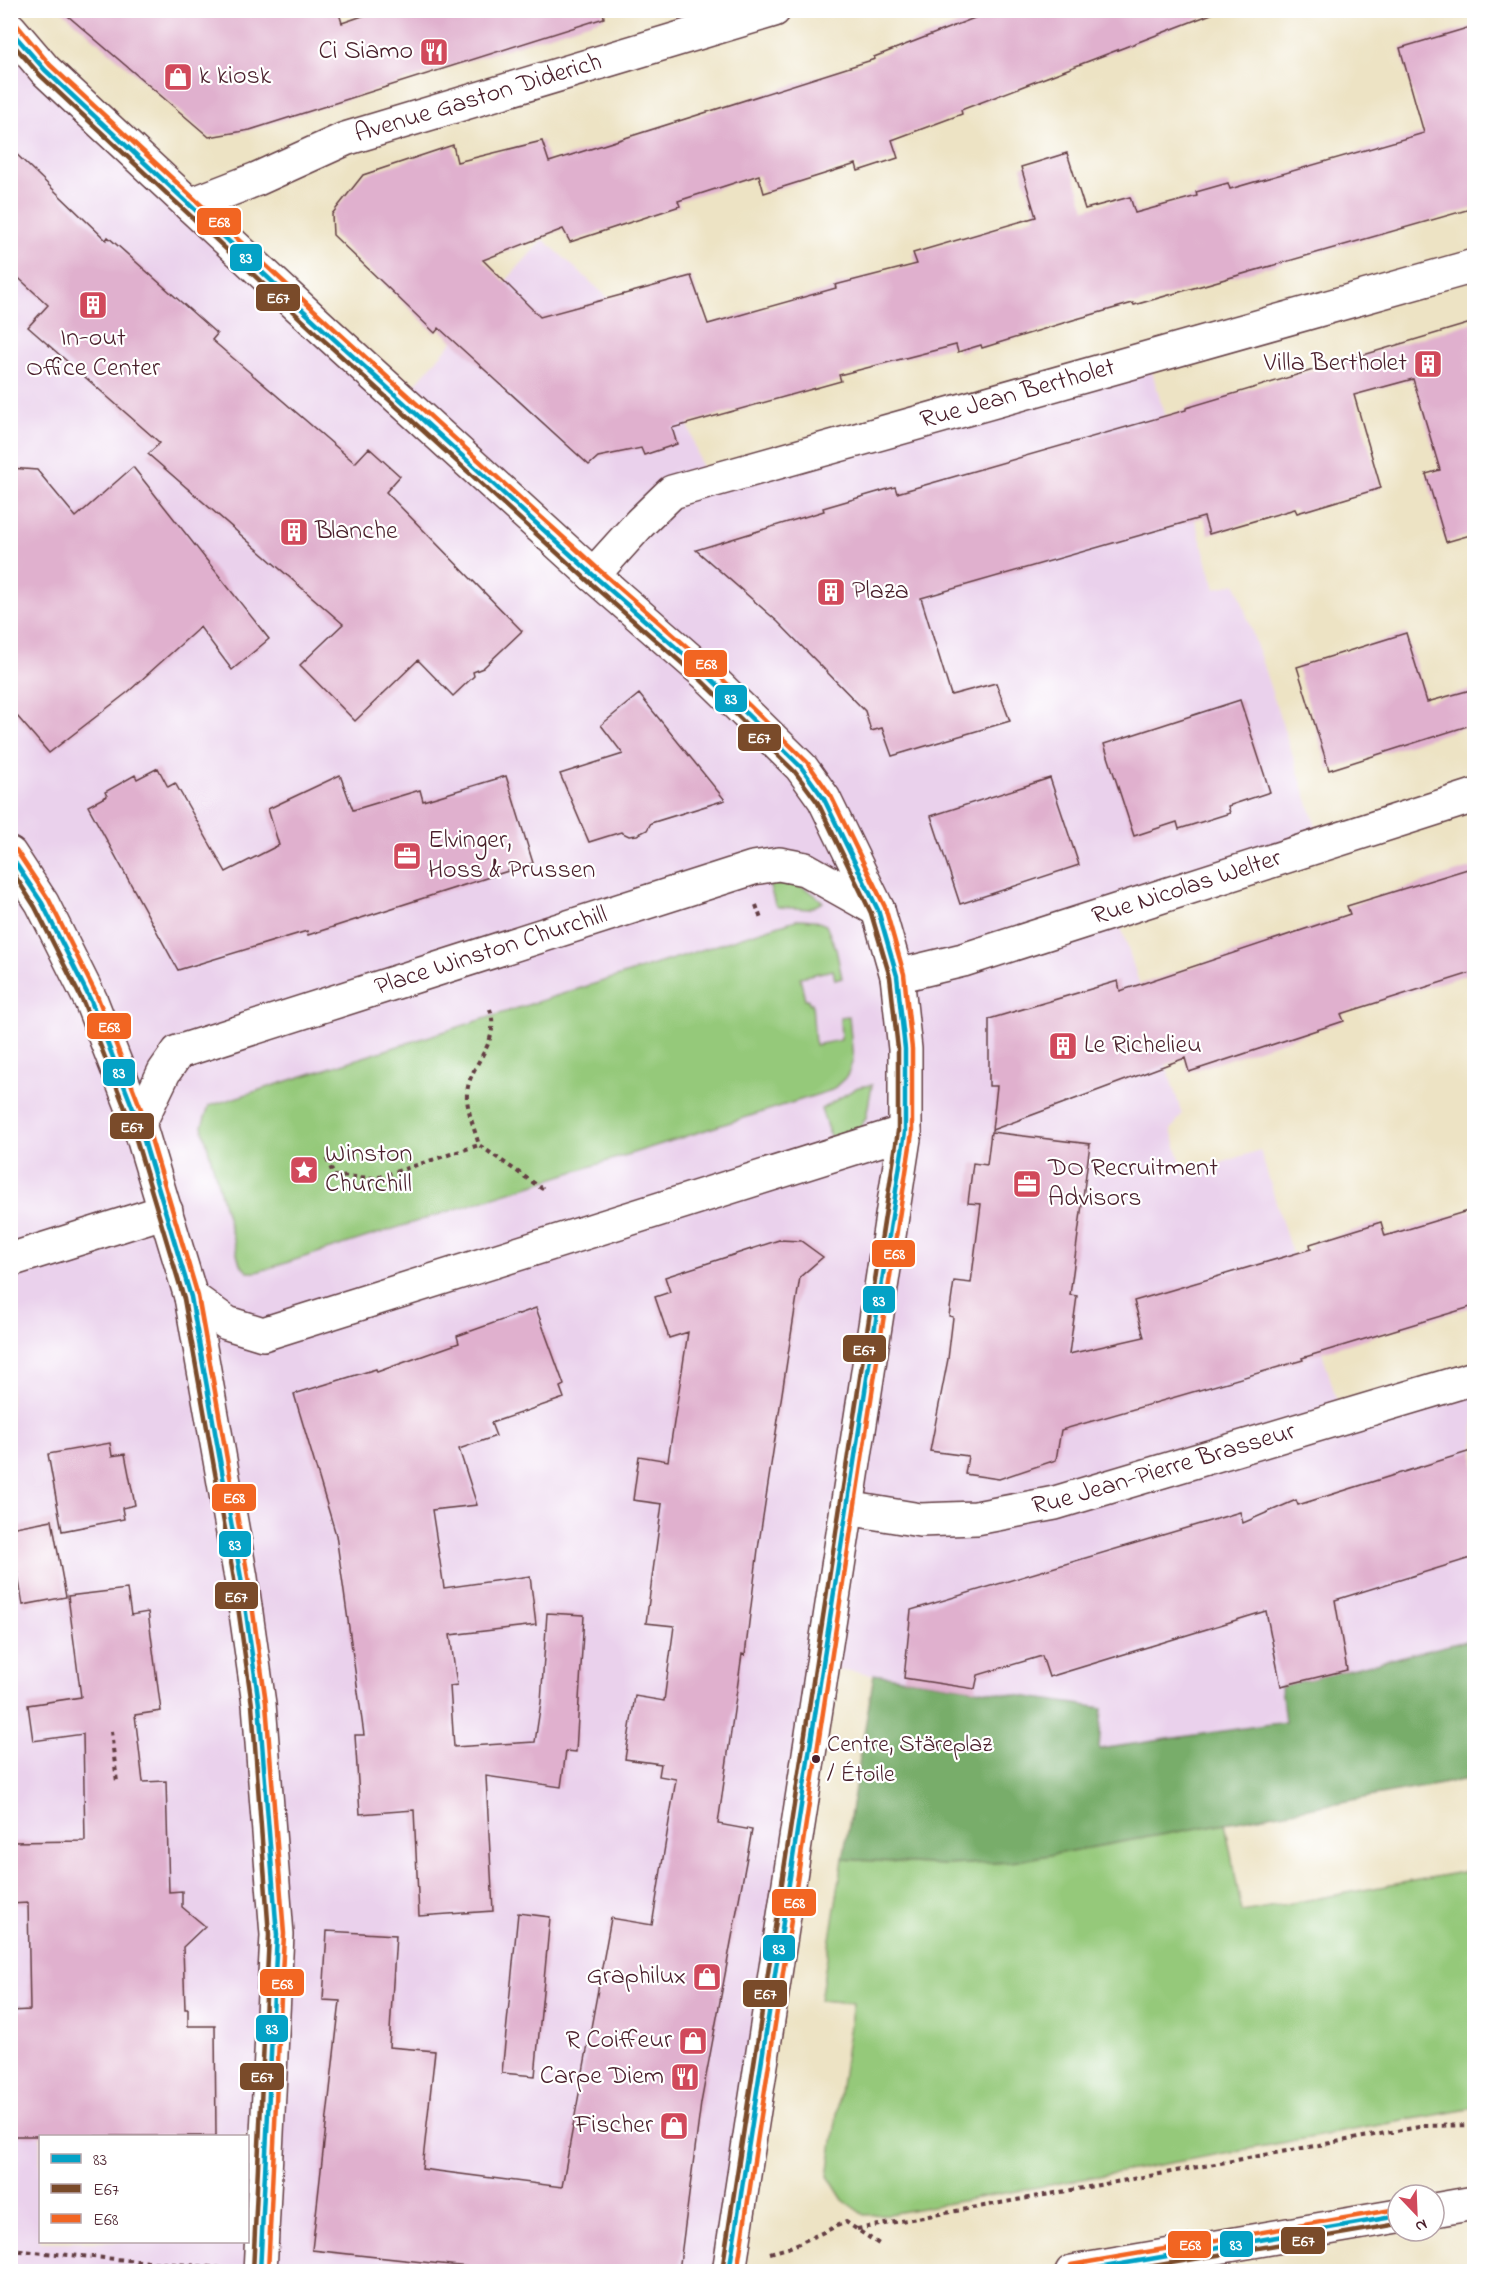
<svg xmlns="http://www.w3.org/2000/svg" width="1485" height="2282" font-family="'Indie Flower',sans-serif">
  <rect width="100%" height="100%" fill="#fff"/>
  <filter id="ink" filterUnits="userSpaceOnUse"><feTurbulence type="fractalNoise" baseFrequency=".0167" numOctaves="2"/><feDisplacementMap in="SourceGraphic" scale="12" xChannelSelector="R" yChannelSelector="G"/><feConvolveMatrix kernelMatrix="1 2 1 2 8 2 1 2 1" color-interpolation-filters="sRGB"/></filter>
  <filter id="wash" filterUnits="userSpaceOnUse"><feTurbulence type="fractalNoise" baseFrequency=".008" numOctaves="4" result="noise"/><feDisplacementMap in="SourceGraphic" scale="24" xChannelSelector="R" yChannelSelector="G"/><feGaussianBlur stdDeviation="1.35" result="paint"/><feColorMatrix in="noise" values="0 0 0 0 0 0 0 0 0 0 0 0 0 0 0 0 0 1.4 0 .05"/><feComposite in="paint" operator="in"/></filter>
  <g filter="url(#wash)">
    <rect width="100%" height="100%" fill="#ede3c4"/>
    <path fill="#ead1ec" fill-rule="evenodd" d="M 10,29 L 401,400 L 543,239 L 665,349 L 706,482 L 1148,358 L 1215,589 L 1236,583 L 1322,845 L 1116,912 L 1182,1114 L 1171,1130 L 1185,1175 L 1260,1150 L 1342,1417 L 1474,1378 L 1474,1639 L 1282,1686 L 1286,1722 L 1098,1749 L 1102,1708 L 823,1667 L 729,2271 L 11,2271 ZM 40,2136 L 248,2136 L 248,2242 L 40,2242 Z"/>
    <path fill="#95c97a" stroke="#707452" stroke-width="1.5" d="M 767,877 C 792,882 804,884 823,902 L 809,909 L 778,907 L 775,904 Z
      M 799,919 L 814,920 L 826,925 L 836,949 L 842,978 L 835,980 L 833,970 L 800,977 L 805,999 L 808,999 L 809,1003 L 812,1003 L 815,1045 L 841,1040 L 840,1017 L 849,1016 L 853,1060 L 847,1076 L 832,1090 L 257,1272 L 248,1272 L 240,1264 L 202,1126 L 209,1106 Z
      M 872,1085 L 866,1118 L 859,1130 L 832,1142 L 821,1109 L 858,1087 Z
      M 1225,1823 L 1242,1912 L 1474,1870 L 1474,2108 L 889,2214 L 864,2215 L 843,2200 L 828,2176 L 853,2003 L 820,2000 L 843,1859 L 945,1865 L 1011,1862 Z"/>
    <path fill="#78ad6a" stroke="#61664a" stroke-width="1.5" d="M 1474,1639 L 1474,1778 L 1011,1862 L 945,1865 L 843,1859 L 874,1674 L 1102,1708 L 1099,1749 L 1285,1722 L 1281,1686 Z"/>
    <g id="blocks">
      <path fill="#e0b0ce" d="M 61,10 L 338,10 L 342,23 L 380,10 L 603,10 L 604,18 L 250,130 L 209,137 Z
        M 995,10 L 1213,10 L 1214,13 L 961,110 L 962,114 L 892,140 L 898,158 L 858,171 L 856,164 L 764,193 L 759,175 L 678,201 L 680,206 L 570,242 L 563,229 L 483,260 L 540,317 L 691,276 L 708,324 L 836,288 L 835,285 L 917,264 L 913,253 L 1036,217 L 1021,167 L 1067,153 L 1085,209 L 1130,197 L 1135,213 L 1197,196 L 1196,192 L 1228,183 L 1230,189 L 1424,133 L 1400,48 L 1474,26 L 1474,208 L 1134,305 L 1133,303 L 1073,320 L 982,348 L 981,345 L 958,352 L 956,345 L 839,375 L 841,381 L 672,428 L 677,444 L 644,455 L 641,448 L 598,457 L 589,465 L 439,328 L 435,333 L 333,235 L 332,214 L 363,175 L 453,145 L 457,162 L 542,141 L 549,162 L 875,59 L 874,57 Z
        M 10,148 L 106,240 L 108,237 L 217,334 L 212,340 L 355,463 L 369,448 L 400,476 L 386,492 L 522,631 L 483,668 L 473,672 L 474,676 L 453,696 L 418,660 L 355,721 L 300,665 L 343,624 L 148,454 L 160,443 L 28,327 L 48,305 L 10,270 Z
        M 1474,322 L 1474,534 L 1446,542 L 1426,474 L 1440,470 L 1413,379 L 1354,395 L 1381,488 L 1297,513 L 1295,509 L 1209,534 L 1204,517 L 921,598 L 951,695 L 996,683 L 1010,721 L 892,756 L 882,728 L 871,731 L 865,711 L 778,622 L 696,550 L 824,511 L 823,508 L 895,487 L 897,493 L 1186,410 L 1186,408 Z
        M 133,467 L 269,639 L 232,670 L 200,627 L 128,692 L 49,753 L 10,708 L 10,468 L 37,470 L 76,517 Z
        M 1406,633 L 1427,702 L 1474,689 L 1474,724 L 1329,770 L 1297,667 Z
        M 639,694 L 725,800 L 651,823 L 647,830 L 637,835 L 629,836 L 621,832 L 589,842 L 560,774 L 623,754 L 601,725 Z
        M 1240,700 L 1270,792 L 1228,806 L 1230,813 L 1179,829 L 1177,822 L 1134,836 L 1104,744 Z
        M 158,768 L 168,787 L 175,783 L 226,872 L 279,845 L 268,809 L 340,775 L 353,810 L 420,790 L 423,801 L 506,776 L 533,863 L 308,935 L 307,931 L 178,970 L 88,806 L 107,796 L 105,792 L 135,775 L 137,779 Z
        M 1050,778 L 1079,865 L 960,904 L 931,816 Z
        M 1474,867 L 1474,972 L 1341,1014 L 1344,1021 L 1189,1072 L 1185,1058 L 992,1130 L 997,1086 L 989,1086 L 989,1019 L 1118,981 L 1120,991 L 1350,914 L 1347,906 Z
        M 991,1132 L 1090,1144 L 1070,1295 L 1077,1296 L 1069,1354 L 1144,1337 L 1134,1301 L 1311,1249 L 1310,1244 L 1381,1222 L 1385,1236 L 1474,1209 L 1474,1306 L 1302,1358 L 1303,1360 L 1061,1430 L 1056,1460 L 999,1479 L 965,1474 L 968,1456 L 930,1451 L 948,1359 L 953,1317 L 949,1316 L 954,1281 L 971,1283 L 981,1204 L 968,1203 L 973,1163 L 987,1165 Z
        M 779,1240 L 801,1241 L 823,1257 L 800,1277 L 758,1549 L 745,1655 L 742,1654 L 718,1824 L 752,1830 L 701,2103 L 679,2271 L 506,2271 L 312,2250 L 340,2001 L 323,2000 L 327,1931 L 396,1935 L 389,2047 L 435,2051 L 422,2169 L 562,2187 L 611,1918 L 652,1925 L 676,1779 L 659,1776 L 661,1764 L 625,1759 L 635,1696 L 664,1701 L 674,1626 L 646,1623 L 662,1504 L 633,1500 L 639,1456 L 668,1461 L 688,1332 L 669,1338 L 655,1297 L 670,1292 L 665,1277 Z
        M 536,1308 L 564,1385 L 560,1387 L 564,1398 L 491,1423 L 496,1436 L 459,1449 L 477,1505 L 432,1510 L 444,1588 L 530,1576 L 536,1625 L 450,1635 L 457,1685 L 450,1686 L 454,1747 L 535,1742 L 541,1702 L 547,1613 L 584,1615 L 576,1752 L 566,1751 L 561,1787 L 486,1776 L 493,1911 L 419,1916 L 414,1810 L 360,1814 L 355,1735 L 364,1735 L 336,1535 L 294,1394 L 376,1369 L 377,1372 L 459,1343 L 457,1336 Z
        M 110,1443 L 112,1456 L 125,1454 L 135,1505 L 122,1508 L 124,1519 L 62,1531 L 48,1454 Z
        M 1474,1450 L 1474,1557 L 1335,1600 L 1347,1670 L 1281,1686 L 1266,1611 L 1049,1677 L 1042,1656 L 978,1675 L 975,1689 L 904,1678 L 911,1610 L 1240,1512 L 1243,1523 L 1296,1500 L 1298,1505 Z
        M 52,1520 L 66,1597 L 23,1605 L 10,1528 Z
        M 127,1589 L 131,1615 L 148,1612 L 161,1711 L 135,1715 L 143,1782 L 166,1781 L 169,1892 L 182,1891 L 182,1907 L 205,1926 L 183,1947 L 185,2009 L 188,2009 L 188,2026 L 215,2026 L 216,2136 L 10,2136 L 10,2011 L 30,2010 L 28,1903 L 10,1904 L 10,1842 L 85,1841 L 83,1734 L 33,1741 L 28,1705 L 81,1697 L 68,1596 Z
        M 518,1913 L 550,1917 L 535,2076 L 502,2073 Z"/>
    </g>
  </g>
  <g filter="url(#ink)">
    <use href="#blocks" fill-opacity="0" stroke="#623c42" stroke-width="1.5"/>
    <g fill="none" stroke-linecap="round" stroke-linejoin="round">
      <g stroke="#623c42" stroke-width="36">
        <g id="minor">
          <path id="s1" d="M 190,205 L 257,179 L 345,139 L 774,10"/>
          <path id="s2" d="M 593,575 L 640,523 L 672,492 L 1474,266"/>
          <path id="s3" d="M 897,976 L 963,960 L 1474,796"/>
          <path d="M 10,1260 L 166,1211"/>
          <path id="s4" d="M 847,1508 L 920,1520 L 976,1518 L 1055,1503 L 1474,1378"/>
        </g>
      </g>
      <g stroke="#623c42" stroke-width="36">
        <g id="major">
          <path d="M 10,29 L 45,70 L 323,329 L 593,575 L 705,673 L 801,767 L 824,799 L 878,910 L 897,976 L 905,1049 L 905,1132 L 729,2272"/>
          <path d="M 10,854 L 42,903 L 91,1001 L 139,1124 L 191,1297 L 241,1578 L 259,1704 L 277,1935 L 260,2272"/>
          <path id="s5" d="M 139,1124 L 164,1072 L 178,1052 L 753,868 L 779,864 L 805,869 L 878,910"/>
          <path d="M 191,1297 L 227,1323 L 263,1334 L 905,1132"/>
          <path d="M 1434,2210 L 1474,2203"/>
          <path d="M 1072,2272 L 1398,2216"/>
        </g>
      </g>
      <path stroke="#623c42" stroke-width="4" stroke-dasharray="4.5 4.5" stroke-linecap="butt" d="M 756,905 L 762,922
        M 490,1009 C 501,1046 469,1062 467,1094 C 466,1107 475,1131 479,1145 L 544,1190
        M 327,1159 L 334,1176 L 376,1178 L 479,1145
        M 111,1731 L 117,1782
        M 857,2229 L 1424,2126 L 1474,2125
        M 10,2250 L 222,2268
        M 770,2253 L 788,2248 L 846,2222 L 879,2244"/>
      <use href="#minor" stroke="#fff" stroke-width="33"/>
      <use href="#major" stroke="#fff" stroke-width="33"/>
      <g stroke="#fff" stroke-width="9">
        <path id="bus-1" d="M 10,30 L 45,70 L 323,329 L 593,575 L 705,673 L 801,767 L 824,799 L 878,910 L 897,976 L 905,1049 L 905,1132 L 729,2272
          M 10,855 L 42,903 L 91,1001 L 139,1124 L 191,1297 L 241,1578 L 259,1704 L 277,1935 L 260,2272
          M 1075,2272 L 1398,2216"/>
      </g>
      <g stroke="#fff" stroke-width="9">
        <path id="bus-2" d="M 10,41 L 40,75 L 318,335 L 588,581 L 700,679 L 795,772 L 818,803 L 871,913 L 890,977 L 898,1049 L 898,1131 L 722,2271
          M 10,868 L 35,907 L 84,1004 L 132,1126 L 184,1299 L 234,1579 L 252,1705 L 269,1935 L 253,2272
          M 1119,2272 L 1398,2224"/>
      </g>
      <g stroke="#fff" stroke-width="9">
        <path id="bus-3" d="M 16,24 L 50,65 L 328,323 L 598,569 L 710,667 L 807,762 L 831,796 L 885,907 L 904,974 L 912,1049 L 912,1133 L 737,2272
          M 16,850 L 49,900 L 98,998 L 146,1122 L 198,1296 L 248,1577 L 266,1703 L 284,1934 L 268,2272
          M 1071,2265 L 1397,2209"/>
      </g>
      <use href="#bus-1" stroke="#04a2c6" stroke-width="4.5"/>
      <use href="#bus-2" stroke="#7a4b2a" stroke-width="4.5"/>
      <use href="#bus-3" stroke="#f26522" stroke-width="4.5"/>
    </g>
  </g>
  <defs>
    <g id="restaurant-square" transform="scale(1.5)"><rect x="-9" y="-9" width="18" height="18" rx="4" fill="#d1495b" stroke="#fff"/><path d="M-5-6h1v4h1v-4h1v4h1v-4h1v5L-1.5 .5V6h-2V.5L-5-1ZM5-6V6H3V1.5H1.5Q1.5-4 5-6Z" fill="#fff"/></g>
    <g id="shop-square" transform="scale(1.5)"><rect x="-9" y="-9" width="18" height="18" rx="4" fill="#d1495b" stroke="#fff"/><path d="M-5-2.5h2.3a2.7 3.5 0 0 1 5.4 0H5L5.5 6h-11ZM-1.5-2.5h3a1.5 2.3 0 0 0-3 0Z" fill="#fff"/></g>
    <g id="building-square" transform="scale(1.5)"><rect x="-9" y="-9" width="18" height="18" rx="4" fill="#d1495b" stroke="#fff"/><path d="M-4-6H4V6H1V3H-1V6H-4ZM-2.5-4.3h1.7v1.8h-1.7ZM.8-4.3h1.7v1.8H.8ZM-2.5-1h1.7V.8h-1.7ZM.8-1h1.7V.8H.8Z" fill="#fff"/></g>
    <g id="office-square" transform="scale(1.5)"><rect x="-9" y="-9" width="18" height="18" rx="4" fill="#d1495b" stroke="#fff"/><path d="M-6-3h4V-5.5h4V-3h4V5H-6ZM-1-4.5V-3h2v-1.5ZM-6 0V1H6V0Z" fill="#fff"/></g>
    <g id="sight-square" transform="scale(1.5)"><rect x="-9" y="-9" width="18" height="18" rx="4" fill="#d1495b" stroke="#fff"/><path d="M0-6L1.8-2.2L6-1.7L2.9 1.2L3.7 5.4L0 3.3L-3.7 5.4L-2.9 1.2L-6-1.7L-1.8-2.2Z" fill="#fff"/></g>
  </defs>
  <g fill-rule="evenodd">
    <use href="#restaurant-square" x="434" y="52"/>
    <use href="#shop-square" x="178" y="77"/>
    <use href="#building-square" x="93" y="305"/>
    <use href="#building-square" x="1428" y="364"/>
    <use href="#building-square" x="294" y="532"/>
    <use href="#building-square" x="831" y="592"/>
    <use href="#office-square" x="407" y="856"/>
    <use href="#building-square" x="1063" y="1046"/>
    <use href="#sight-square" x="304" y="1170"/>
    <use href="#office-square" x="1027" y="1184"/>
    <use href="#shop-square" x="707" y="1977"/>
    <use href="#shop-square" x="693" y="2041"/>
    <use href="#restaurant-square" x="685" y="2077"/>
    <use href="#shop-square" x="674" y="2126"/>
  </g>
  <circle fill="#4a1f2b" stroke="#fff" stroke-width="2" cx="816" cy="1759" r="5"/>
  <g text-anchor="middle" dominant-baseline="central" stroke-width="4.5" stroke-linejoin="round" paint-order="stroke">
    <g font-size="24" fill="#4a1f2b" stroke="#fff" text-anchor="start">
      <text x="827" y="1745">Centre, Stäreplaz<tspan x="827" dy="30">/ Étoile</tspan></text>
    </g>
    <g font-size="26" fill="#4a1f2b" stroke="#fff" text-anchor="start">
      <text x="413" y="52" text-anchor="end">Ci Siamo</text>
      <text x="199" y="77">k kiosk</text>
      <text x="93" y="339" text-anchor="middle">In-out<tspan x="93" dy="30">Office Center</tspan></text>
      <text x="1407" y="364" text-anchor="end">Villa Bertholet</text>
      <text x="315" y="532">Blanche</text>
      <text x="852" y="592">Plaza</text>
      <text x="428" y="841">Elvinger,<tspan x="428" dy="30">Hoss &amp; Prussen</tspan></text>
      <text x="1084" y="1046">Le Richelieu</text>
      <text x="325" y="1155">Winston<tspan x="325" dy="30">Churchill</tspan></text>
      <text x="1048" y="1169">DO Recruitment<tspan x="1048" dy="30">Advisors</tspan></text>
      <text x="686" y="1977" text-anchor="end">Graphilux</text>
      <text x="672" y="2041" text-anchor="end">R Coiffeur</text>
      <text x="664" y="2077" text-anchor="end">Carpe Diem</text>
      <text x="653" y="2126" text-anchor="end">Fischer</text>
    </g>
    <g font-size="26" fill="#4a1f2b" stroke="#fff">
      <text stroke="none"><textPath href="#s1" startOffset="308">Avenue Gaston Diderich</textPath></text>
      <text stroke="none"><textPath href="#s2" startOffset="474">Rue Jean Bertholet</textPath></text>
      <text stroke="none"><textPath href="#s3" startOffset="303">Rue Nicolas Welter</textPath></text>
      <text stroke="none"><textPath href="#s5" startOffset="411">Place Winston Churchill</textPath></text>
      <text stroke="none"><textPath href="#s4" startOffset="324">Rue Jean-Pierre Brasseur</textPath></text>
    </g>
  </g>
  <g stroke="#fff" stroke-width="2">
    <rect x="196" y="207" width="46" height="29" rx="6" fill="#f26522"/>
    <rect x="229" y="243" width="34" height="29" rx="6" fill="#04a2c6"/>
    <rect x="255" y="283" width="46" height="29" rx="6" fill="#7a4b2a"/>
    <rect x="683" y="649" width="45" height="29" rx="6" fill="#f26522"/>
    <rect x="714" y="684" width="34" height="29" rx="6" fill="#04a2c6"/>
    <rect x="737" y="723" width="45" height="29" rx="6" fill="#7a4b2a"/>
    <rect x="86" y="1012" width="46" height="28" rx="6" fill="#f26522"/>
    <rect x="102" y="1058" width="34" height="29" rx="6" fill="#04a2c6"/>
    <rect x="109" y="1112" width="46" height="28" rx="6" fill="#7a4b2a"/>
    <rect x="871" y="1239" width="45" height="29" rx="6" fill="#f26522"/>
    <rect x="862" y="1285" width="34" height="29" rx="6" fill="#04a2c6"/>
    <rect x="842" y="1334" width="45" height="29" rx="6" fill="#7a4b2a"/>
    <rect x="211" y="1483" width="46" height="29" rx="6" fill="#f26522"/>
    <rect x="218" y="1530" width="34" height="28" rx="6" fill="#04a2c6"/>
    <rect x="214" y="1581" width="45" height="29" rx="6" fill="#7a4b2a"/>
    <rect x="771" y="1888" width="46" height="29" rx="6" fill="#f26522"/>
    <rect x="762" y="1934" width="34" height="28" rx="6" fill="#04a2c6"/>
    <rect x="259" y="1968" width="46" height="29" rx="6" fill="#f26522"/>
    <rect x="742" y="1979" width="46" height="29" rx="6" fill="#7a4b2a"/>
    <rect x="255" y="2014" width="34" height="29" rx="6" fill="#04a2c6"/>
    <rect x="239" y="2062" width="46" height="29" rx="6" fill="#7a4b2a"/>
    <rect x="1280" y="2226" width="46" height="29" rx="6" fill="#7a4b2a"/>
    <rect x="1219" y="2230" width="35" height="28" rx="6" fill="#04a2c6"/>
    <rect x="1167" y="2230" width="45" height="29" rx="6" fill="#f26522"/>
  </g>
  <g font-size="16" text-anchor="middle" font-weight="bold" fill="#fff">
    <text x="219" y="227">E68</text>
    <text x="246" y="263">83</text>
    <text x="278" y="303">E67</text>
    <text x="706" y="669">E68</text>
    <text x="731" y="704">83</text>
    <text x="759" y="743">E67</text>
    <text x="109" y="1032">E68</text>
    <text x="119" y="1078">83</text>
    <text x="132" y="1132">E67</text>
    <text x="894" y="1259">E68</text>
    <text x="879" y="1306">83</text>
    <text x="864" y="1355">E67</text>
    <text x="234" y="1503">E68</text>
    <text x="235" y="1550">83</text>
    <text x="236" y="1602">E67</text>
    <text x="794" y="1908">E68</text>
    <text x="779" y="1954">83</text>
    <text x="282" y="1989">E68</text>
    <text x="765" y="1999">E67</text>
    <text x="272" y="2034">83</text>
    <text x="262" y="2082">E67</text>
    <text x="1303" y="2246">E67</text>
    <text x="1236" y="2250">83</text>
    <text x="1190" y="2250">E68</text>
  </g>
  <rect width="1485" height="2282" fill="none" stroke="#fff" stroke-width="36"/>
  <rect x="39" y="2135" width="210" height="108" fill="#ffffff" stroke="#b7a5aa" stroke-width="1.5"/>
  <rect x="51" y="2154" width="30" height="9" fill="#04a2c6" stroke="#b7a5aa" stroke-width="1.5"/>
  <text x="93" y="2165" font-size="18" fill="#4a1f2b">83</text>
  <rect x="51" y="2184" width="30" height="9" fill="#7a4b2a" stroke="#b7a5aa" stroke-width="1.5"/>
  <text x="93" y="2195" font-size="18" fill="#4a1f2b">E67</text>
  <rect x="51" y="2214" width="30" height="9" fill="#f26522" stroke="#b7a5aa" stroke-width="1.5"/>
  <text x="93" y="2225" font-size="18" fill="#4a1f2b">E68</text>
  <g transform="translate(1416 2213) rotate(157)"><circle r="28" fill="#ffffff" stroke="#b7a5aa" stroke-width="1.5"/>
  <path d="M0-4.5L10 22L0 15L-10 22Z" fill="#d1495b"/>
  <text y="-9" font-size="16" font-weight="bold" text-anchor="middle" fill="#4a1f2b">N</text>
  </g>
</svg>
